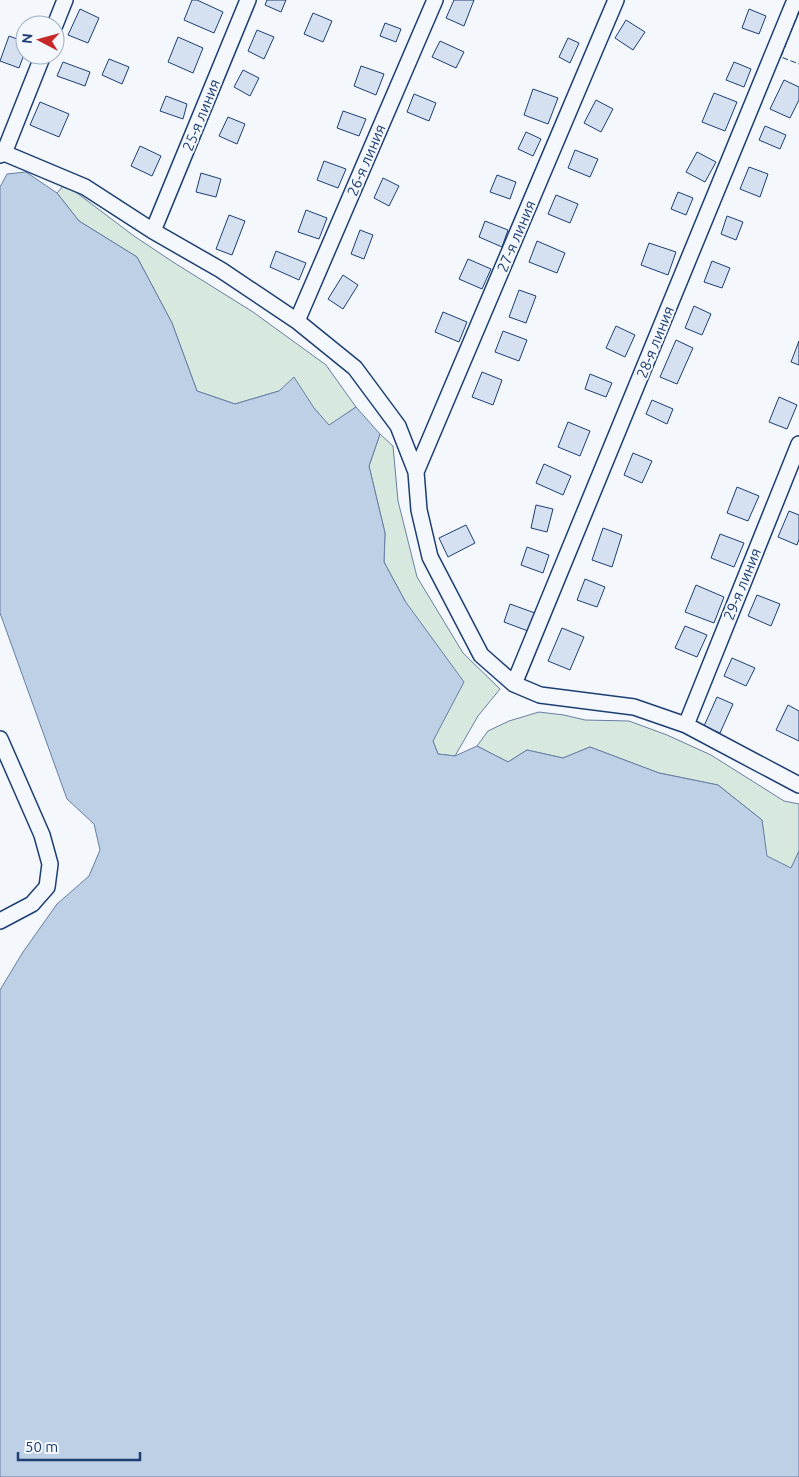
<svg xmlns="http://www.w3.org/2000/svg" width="799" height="1477" font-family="Ubuntu,sans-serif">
  <rect width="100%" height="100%" fill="#f4f7fb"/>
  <path fill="#d7e8df" stroke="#687fa3" d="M 65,184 L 134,236 L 173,262 L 253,312 L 326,365 L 356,407 L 329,426 L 314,408 L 279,391 L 235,404 L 197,391 L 172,323 L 137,257 L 79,221 L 57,193 Z
    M 380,434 L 393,446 L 398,501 L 417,577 L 463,653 L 500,689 L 478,716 L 455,756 L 438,754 L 433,741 L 439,728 L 405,601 L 384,562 L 385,533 L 369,466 Z
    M 539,712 L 564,715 L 585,720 L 629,721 L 667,735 L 711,755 L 784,801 L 799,804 L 799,851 L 791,869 L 766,856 L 762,820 L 718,785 L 659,773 L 590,747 L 563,758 L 527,750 L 508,762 L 477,746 L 488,731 L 509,721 Z"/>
  <path fill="#bed0e5" stroke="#687fa3" d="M 26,172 L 57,193 L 79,221 L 137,257 L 172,323 L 197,391 L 235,404 L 279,391 L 294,377 L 314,408 L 329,425 L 356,407 L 380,434 L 369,466 L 385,533 L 384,562 L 405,601 L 464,682 L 433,741 L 438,754 L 455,756 L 477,746 L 508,762 L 527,750 L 563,758 L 590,747 L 659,773 L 718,785 L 762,820 L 767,856 L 791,868 L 799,851 L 799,1477 L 0,1477 L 0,990 L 23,952 L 57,904 L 89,876 L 100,850 L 94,824 L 67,799 L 0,613 L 0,187 L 7,174 Z"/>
  <path fill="#d5e0f0" stroke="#1d3f73" d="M 192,0 L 197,0 L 223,12 L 214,33 L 184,20 Z
    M 267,0 L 286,0 L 281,12 L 265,5 Z
    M 454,0 L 474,0 L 464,26 L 446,18 Z
    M 80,9 L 99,18 L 88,43 L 68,35 Z
    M 749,9 L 766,16 L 759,34 L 742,28 Z
    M 313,13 L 332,21 L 323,42 L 304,34 Z
    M 626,20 L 645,32 L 633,50 L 615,38 Z
    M 385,23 L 401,29 L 396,42 L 380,36 Z
    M 257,30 L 274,37 L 264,59 L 248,51 Z
    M 9,36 L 25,42 L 25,52 L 19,68 L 0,61 Z
    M 178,37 L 203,48 L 193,73 L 168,62 Z
    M 568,38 L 579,43 L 570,63 L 559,57 Z
    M 440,41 L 464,52 L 456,68 L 432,57 Z
    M 109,59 L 129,67 L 122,84 L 102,75 Z
    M 63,62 L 90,72 L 85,86 L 57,76 Z
    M 734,62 L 751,69 L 744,87 L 726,80 Z
    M 361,66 L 384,74 L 376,95 L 354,86 Z
    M 243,70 L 259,78 L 250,96 L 234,87 Z
    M 784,80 L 799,87 L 799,100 L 790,118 L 770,109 Z
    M 533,89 L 558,98 L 548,124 L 524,115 Z
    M 714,93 L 737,102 L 725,131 L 702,122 Z
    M 414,94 L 436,103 L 429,121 L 407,112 Z
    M 166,96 L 187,104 L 183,119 L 160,111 Z
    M 596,100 L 613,109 L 601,132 L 584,123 Z
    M 40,102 L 69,114 L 59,137 L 30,125 Z
    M 343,111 L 366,119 L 359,136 L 337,128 Z
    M 228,117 L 245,124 L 237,144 L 219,136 Z
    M 765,126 L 786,135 L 780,149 L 759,140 Z
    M 526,132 L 541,139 L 533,156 L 518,149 Z
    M 140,146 L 161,156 L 152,176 L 131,166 Z
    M 575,150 L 598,159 L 590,177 L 568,168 Z
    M 697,152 L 716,162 L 705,182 L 686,172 Z
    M 324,161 L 346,169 L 338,188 L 317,180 Z
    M 749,167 L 768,174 L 760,197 L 740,189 Z
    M 201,173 L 221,179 L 216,197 L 196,192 Z
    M 497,175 L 516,182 L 510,199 L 490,192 Z
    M 383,178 L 399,186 L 389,206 L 374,198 Z
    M 678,192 L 693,198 L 686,215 L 671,209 Z
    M 556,195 L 578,204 L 570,223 L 548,214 Z
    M 306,210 L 327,218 L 319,239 L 298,232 Z
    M 229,215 L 245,221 L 232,255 L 216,249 Z
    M 727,216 L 743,222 L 736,240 L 721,234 Z
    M 485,221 L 508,230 L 502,247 L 479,237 Z
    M 360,230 L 373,235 L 364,259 L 351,254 Z
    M 537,241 L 565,253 L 557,273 L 529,262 Z
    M 649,243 L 676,252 L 668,275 L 641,265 Z
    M 276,251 L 306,263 L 299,280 L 270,267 Z
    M 468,259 L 491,269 L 482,289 L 459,279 Z
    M 712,261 L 730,268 L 722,288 L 704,282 Z
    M 343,275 L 358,285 L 343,309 L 328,299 Z
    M 519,290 L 536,296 L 526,323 L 509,317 Z
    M 694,306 L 711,314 L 702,335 L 685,328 Z
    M 443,312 L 467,322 L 459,342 L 435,332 Z
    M 616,326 L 635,335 L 625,357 L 606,348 Z
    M 503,331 L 527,340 L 519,361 L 495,352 Z
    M 676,340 L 693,348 L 677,384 L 660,377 Z
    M 799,341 L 799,365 L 791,362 Z
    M 482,372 L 502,380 L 493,405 L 472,397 Z
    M 590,374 L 612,383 L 606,397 L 585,389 Z
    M 779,397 L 797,405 L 787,429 L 769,422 Z
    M 652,400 L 673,409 L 667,424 L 646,414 Z
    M 568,422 L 590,431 L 580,456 L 558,447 Z
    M 633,453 L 652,461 L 642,483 L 624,475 Z
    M 544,464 L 571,476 L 563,495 L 536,483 Z
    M 737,487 L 759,496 L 748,521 L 727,513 Z
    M 536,505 L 553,509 L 547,532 L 531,528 Z
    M 789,511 L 799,515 L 799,539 L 797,545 L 778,537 Z
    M 466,525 L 475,543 L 448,557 L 439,538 Z
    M 603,528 L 622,535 L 612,567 L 592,560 Z
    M 720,534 L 744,543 L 734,567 L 711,558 Z
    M 527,547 L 549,555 L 543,573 L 521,565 Z
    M 585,579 L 605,587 L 597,607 L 577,600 Z
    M 696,585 L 724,597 L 714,623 L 685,612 Z
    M 757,595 L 780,604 L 771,626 L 748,616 Z
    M 510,604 L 535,613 L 528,631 L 504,622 Z
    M 685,626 L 707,635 L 697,657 L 675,648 Z
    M 562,628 L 584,637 L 570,670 L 548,661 Z
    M 732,658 L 755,668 L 746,686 L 724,676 Z
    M 717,697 L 733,704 L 720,733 L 704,726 Z
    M 788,705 L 799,711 L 799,741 L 776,730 Z"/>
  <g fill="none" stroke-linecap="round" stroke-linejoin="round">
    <g stroke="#1d3f73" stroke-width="18">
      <path id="minor" d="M 55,25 L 65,0
        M 4,153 L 43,55
        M 0,155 L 4,153 L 85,187 L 153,231 L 221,270 L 297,321 L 355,368 L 398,426 L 416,472 L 419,510 L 430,557 L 481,655 L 514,684 L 540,695 L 634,707 L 686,725 L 799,785
        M 153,231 L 248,0
        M 297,321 L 435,0
        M 416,472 L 616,0
        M 514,684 L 795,0
        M 686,725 L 799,444
        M 0,739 L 42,835 L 50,864 L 47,887 L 32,904 L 0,921"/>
    </g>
    <use href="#minor" stroke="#f4f7fb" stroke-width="15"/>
    <path stroke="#1d3f73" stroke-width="1" stroke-dasharray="6 2.5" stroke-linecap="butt" d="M 799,11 L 781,57 L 799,64"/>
  </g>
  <g text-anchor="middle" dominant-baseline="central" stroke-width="4" stroke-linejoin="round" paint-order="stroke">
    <g font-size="15" fill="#1d3f73" stroke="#f4f7fb">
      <text transform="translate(201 115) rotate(-68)">25-я линия</text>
      <text transform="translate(366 160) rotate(-67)">26-я линия</text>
      <text transform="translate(516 236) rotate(-67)">27-я линия</text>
      <text transform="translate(655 342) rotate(-68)">28-я линия</text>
      <text transform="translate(742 584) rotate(-68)">29-я линия</text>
    </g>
  </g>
  <g transform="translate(40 40) rotate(276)"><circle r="24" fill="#f4f7fb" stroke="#9eadc5"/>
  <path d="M0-4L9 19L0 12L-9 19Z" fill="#c62828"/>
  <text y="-8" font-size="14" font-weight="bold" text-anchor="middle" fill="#1d3f73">N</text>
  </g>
  <path d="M18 1452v8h122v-8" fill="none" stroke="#1d3f73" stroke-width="2.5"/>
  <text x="25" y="1452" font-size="15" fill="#1d3f73" stroke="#f4f7fb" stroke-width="4" paint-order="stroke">50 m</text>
</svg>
